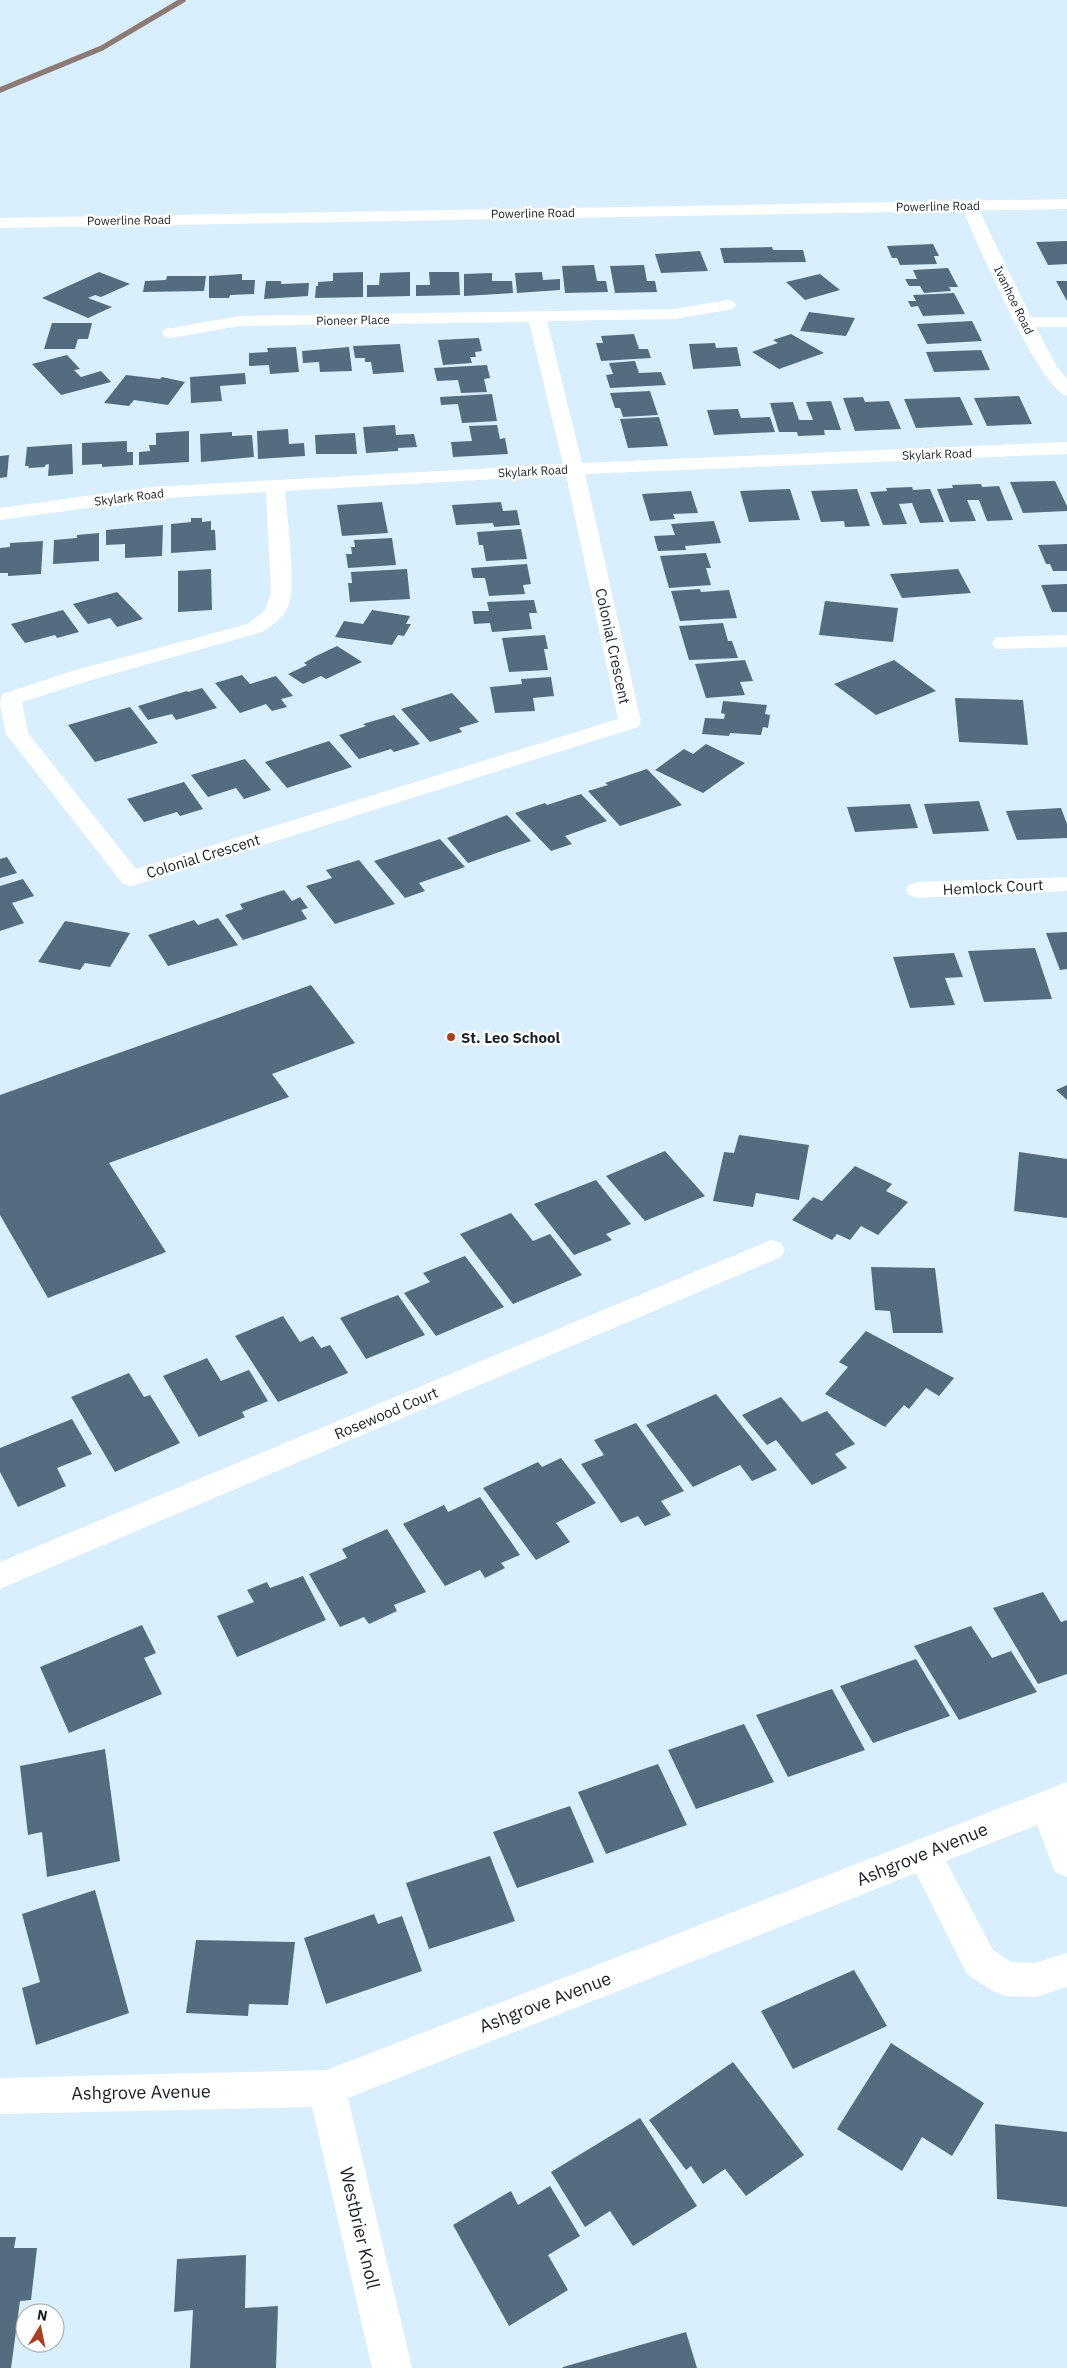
<svg xmlns="http://www.w3.org/2000/svg" width="1067" height="2368" font-family="'IBM Plex Sans',sans-serif">
  <rect width="100%" height="100%" fill="#d9effe"/>
  <g fill="none" stroke-linecap="round" stroke-linejoin="round">
    <path stroke="#8e7a74" stroke-width="5.5" d="M 0,90 L 102,48 L 183,0"/>
  </g>
  <path fill="#536d7e" d="M 1067,241 L 1067,264 L 1048,265 L 1036,242 Z
    M 933,244 L 939,256 L 934,256 L 937,264 L 900,265 L 897,258 L 892,258 L 887,246 Z
    M 772,247 L 773,250 L 803,250 L 806,262 L 724,263 L 720,248 Z
    M 700,251 L 708,271 L 661,273 L 655,254 Z
    M 594,265 L 597,281 L 606,281 L 608,292 L 565,293 L 562,266 Z
    M 644,265 L 647,281 L 655,281 L 657,292 L 615,293 L 610,266 Z
    M 948,268 L 958,287 L 949,287 L 951,291 L 924,293 L 920,286 L 909,286 L 905,279 L 917,279 L 913,270 Z
    M 99,272 L 130,284 L 101,297 L 95,295 L 88,298 L 112,307 L 88,318 L 42,298 Z
    M 363,272 L 363,297 L 315,298 L 316,286 L 318,286 L 318,282 L 333,281 L 333,273 Z
    M 410,272 L 410,296 L 367,297 L 367,285 L 379,285 L 380,273 Z
    M 429,272 L 459,272 L 460,295 L 416,296 L 416,285 L 430,285 Z
    M 542,272 L 543,280 L 560,279 L 560,290 L 517,293 L 515,273 Z
    M 492,273 L 492,281 L 512,281 L 513,293 L 464,296 L 464,274 Z
    M 242,274 L 242,280 L 255,280 L 254,294 L 230,295 L 229,298 L 209,298 L 209,276 Z
    M 820,274 L 840,290 L 805,300 L 786,282 Z
    M 167,276 L 206,276 L 204,291 L 143,292 L 145,281 L 166,280 Z
    M 266,281 L 281,281 L 281,284 L 309,283 L 308,296 L 264,299 Z
    M 1056,281 L 1067,281 L 1067,301 Z
    M 954,293 L 965,314 L 923,316 L 918,306 L 911,307 L 908,301 L 916,301 L 913,295 Z
    M 809,312 L 855,318 L 846,336 L 800,331 Z
    M 972,321 L 982,341 L 927,344 L 917,324 Z
    M 52,323 L 92,323 L 88,339 L 78,339 L 75,349 L 44,349 Z
    M 634,334 L 639,349 L 648,349 L 651,358 L 601,361 L 596,343 L 603,343 L 601,336 Z
    M 791,334 L 824,353 L 779,369 L 752,352 L 778,343 L 773,340 Z
    M 479,338 L 482,351 L 475,352 L 476,357 L 470,357 L 472,363 L 443,365 L 438,340 Z
    M 715,343 L 716,348 L 737,347 L 741,366 L 693,369 L 689,344 Z
    M 400,344 L 404,372 L 373,374 L 371,362 L 365,362 L 365,358 L 355,358 L 353,346 Z
    M 296,347 L 299,372 L 270,374 L 269,365 L 249,366 L 249,353 L 268,352 L 267,348 Z
    M 349,347 L 352,371 L 320,372 L 319,362 L 303,363 L 302,351 Z
    M 981,350 L 990,370 L 934,372 L 926,352 Z
    M 67,355 L 80,369 L 74,370 L 81,377 L 101,371 L 111,382 L 61,395 L 32,364 Z
    M 635,361 L 639,373 L 661,372 L 666,385 L 610,388 L 606,375 L 613,374 L 609,363 Z
    M 487,365 L 490,378 L 484,379 L 487,392 L 461,393 L 458,380 L 437,381 L 434,368 Z
    M 245,373 L 246,384 L 220,386 L 222,401 L 191,403 L 190,377 Z
    M 126,375 L 160,379 L 162,377 L 185,382 L 168,405 L 134,400 L 129,406 L 104,403 Z
    M 650,391 L 658,415 L 623,417 L 620,408 L 615,408 L 610,393 Z
    M 492,394 L 497,421 L 462,423 L 458,404 L 441,405 L 440,397 Z
    M 1019,396 L 1032,424 L 987,426 L 974,398 Z
    M 863,397 L 865,402 L 889,401 L 901,429 L 855,431 L 843,398 Z
    M 960,397 L 973,425 L 916,428 L 904,399 Z
    M 831,401 L 841,430 L 824,430 L 825,435 L 798,436 L 797,432 L 779,432 L 770,403 L 793,402 L 799,420 L 813,420 L 806,402 Z
    M 738,409 L 741,418 L 770,417 L 775,432 L 714,435 L 707,410 Z
    M 659,417 L 668,446 L 628,448 L 620,419 Z
    M 395,425 L 396,435 L 414,434 L 417,447 L 398,448 L 398,451 L 366,453 L 363,427 Z
    M 497,425 L 500,439 L 505,438 L 508,454 L 453,457 L 451,442 L 472,441 L 469,426 Z
    M 288,429 L 289,444 L 304,443 L 305,456 L 258,459 L 257,431 Z
    M 189,431 L 189,462 L 139,465 L 139,452 L 150,451 L 149,445 L 156,445 L 156,433 Z
    M 232,432 L 232,436 L 252,435 L 254,457 L 201,462 L 200,434 Z
    M 355,433 L 357,454 L 316,454 L 315,435 Z
    M 127,441 L 127,452 L 133,452 L 133,465 L 102,467 L 102,464 L 82,465 L 82,443 Z
    M 72,444 L 73,474 L 48,476 L 49,464 L 45,465 L 45,467 L 28,468 L 29,466 L 25,466 L 27,447 Z
    M 9,455 L 7,477 L 0,478 L 0,456 Z
    M 1055,481 L 1067,506 L 1067,511 L 1023,513 L 1010,482 Z
    M 981,484 L 982,487 L 999,486 L 1013,520 L 987,521 L 979,500 L 967,500 L 976,521 L 950,522 L 937,489 L 953,488 L 952,485 Z
    M 912,487 L 913,490 L 930,489 L 944,522 L 920,523 L 912,503 L 899,504 L 907,524 L 883,525 L 870,492 L 887,491 L 886,488 Z
    M 790,489 L 800,520 L 749,522 L 740,491 Z
    M 857,489 L 870,526 L 845,527 L 844,521 L 821,522 L 811,491 Z
    M 691,491 L 698,513 L 673,514 L 675,519 L 650,521 L 642,494 Z
    M 382,502 L 388,533 L 342,536 L 337,505 Z
    M 501,502 L 503,511 L 517,510 L 520,525 L 494,527 L 493,523 L 456,525 L 452,505 Z
    M 191,518 L 202,518 L 202,522 L 211,521 L 211,530 L 215,530 L 216,550 L 171,553 L 171,524 L 191,522 Z
    M 714,521 L 721,543 L 685,546 L 686,550 L 658,551 L 654,536 L 675,535 L 671,524 Z
    M 163,525 L 162,556 L 125,558 L 125,544 L 106,545 L 106,530 Z
    M 521,529 L 527,559 L 486,561 L 483,545 L 479,545 L 477,532 Z
    M 99,533 L 99,561 L 53,564 L 54,540 L 77,538 L 77,535 Z
    M 392,538 L 396,565 L 348,568 L 346,554 L 352,554 L 351,547 L 355,547 L 354,540 Z
    M 43,541 L 41,574 L 8,576 L 8,573 L 0,573 L 0,548 L 10,547 L 10,543 Z
    M 1067,544 L 1067,571 L 1053,571 L 1050,564 L 1046,564 L 1038,545 Z
    M 706,553 L 711,568 L 706,568 L 711,585 L 669,588 L 660,556 Z
    M 527,564 L 531,584 L 523,585 L 525,594 L 489,596 L 485,578 L 473,578 L 471,568 Z
    M 211,569 L 212,610 L 178,612 L 178,571 Z
    M 407,569 L 410,599 L 350,602 L 348,583 L 352,583 L 351,572 Z
    M 958,569 L 971,593 L 902,598 L 890,574 Z
    M 1067,584 L 1067,612 L 1052,612 L 1041,585 Z
    M 700,589 L 701,592 L 729,590 L 737,618 L 680,621 L 671,591 Z
    M 117,592 L 143,619 L 117,627 L 110,618 L 88,624 L 73,604 Z
    M 534,600 L 537,613 L 529,613 L 532,629 L 492,632 L 490,623 L 474,624 L 472,611 L 489,611 L 487,602 Z
    M 825,601 L 898,608 L 893,642 L 819,635 Z
    M 63,610 L 79,632 L 57,638 L 55,635 L 25,643 L 11,624 Z
    M 372,610 L 410,616 L 406,624 L 411,624 L 404,636 L 398,635 L 392,645 L 335,637 L 344,621 L 363,624 Z
    M 723,623 L 728,641 L 732,641 L 738,658 L 689,660 L 679,626 Z
    M 545,635 L 548,649 L 544,649 L 548,670 L 509,672 L 502,638 Z
    M 337,646 L 362,662 L 326,679 L 321,676 L 303,684 L 288,674 L 307,665 L 304,663 L 314,657 Z
    M 745,660 L 753,681 L 740,682 L 745,695 L 706,698 L 695,664 Z
    M 894,660 L 936,691 L 876,715 L 834,684 Z
    M 242,675 L 250,684 L 276,676 L 293,696 L 281,699 L 287,707 L 272,711 L 266,704 L 240,713 L 215,683 Z
    M 551,677 L 554,696 L 533,698 L 535,711 L 495,713 L 490,687 L 522,684 L 521,679 Z
    M 202,688 L 217,708 L 176,720 L 172,714 L 148,720 L 138,706 L 187,691 L 188,692 Z
    M 452,693 L 479,722 L 459,728 L 462,732 L 430,742 L 401,709 Z
    M 955,698 L 1023,700 L 1028,745 L 959,742 Z
    M 723,701 L 767,705 L 765,714 L 770,715 L 768,728 L 763,727 L 761,735 L 730,733 L 729,736 L 702,734 L 705,718 L 724,719 L 725,714 L 721,713 Z
    M 130,707 L 158,743 L 95,762 L 68,725 Z
    M 394,715 L 420,744 L 394,752 L 391,749 L 359,759 L 339,735 L 366,726 L 363,724 Z
    M 329,741 L 352,767 L 287,788 L 265,762 Z
    M 706,744 L 745,763 L 703,793 L 655,770 L 684,749 L 693,754 Z
    M 245,759 L 271,790 L 244,799 L 236,788 L 208,797 L 191,775 Z
    M 647,769 L 682,805 L 620,826 L 588,791 L 608,785 L 605,783 Z
    M 184,782 L 203,809 L 180,816 L 177,812 L 144,822 L 127,799 Z
    M 581,794 L 607,821 L 565,836 L 572,844 L 551,851 L 515,813 L 545,803 L 547,805 Z
    M 979,801 L 989,831 L 933,834 L 924,804 Z
    M 910,804 L 918,828 L 855,832 L 847,807 Z
    M 1061,808 L 1067,824 L 1067,838 L 1017,840 L 1006,811 Z
    M 507,815 L 531,841 L 468,863 L 447,838 Z
    M 440,839 L 465,867 L 419,883 L 425,891 L 405,898 L 374,861 Z
    M 7,857 L 17,873 L 0,878 L 0,859 Z
    M 359,860 L 395,904 L 335,924 L 306,886 L 332,878 L 326,870 Z
    M 23,879 L 34,896 L 12,903 L 24,923 L 0,931 L 0,886 Z
    M 284,890 L 292,901 L 300,897 L 308,908 L 301,910 L 307,919 L 243,940 L 225,915 L 243,909 L 240,904 Z
    M 218,918 L 238,945 L 168,966 L 148,935 L 194,920 L 198,925 Z
    M 65,921 L 130,933 L 110,967 L 85,963 L 80,970 L 38,962 Z
    M 1067,932 L 1067,969 L 1060,970 L 1046,933 Z
    M 1035,948 L 1052,999 L 984,1002 L 968,951 Z
    M 954,953 L 963,977 L 945,978 L 955,1005 L 910,1008 L 893,957 Z
    M 311,985 L 355,1043 L 272,1074 L 289,1097 L 109,1163 L 166,1252 L 48,1298 L 0,1215 L 0,1095 Z
    M 1067,1085 L 1067,1100 L 1056,1090 Z
    M 739,1135 L 809,1145 L 799,1200 L 756,1193 L 753,1207 L 713,1201 L 724,1152 L 734,1153 Z
    M 665,1151 L 705,1196 L 645,1221 L 606,1176 Z
    M 1019,1152 L 1067,1159 L 1067,1218 L 1014,1211 Z
    M 855,1166 L 892,1184 L 886,1191 L 908,1202 L 878,1235 L 861,1226 L 850,1240 L 837,1234 L 832,1240 L 792,1220 L 813,1197 L 822,1201 Z
    M 596,1180 L 631,1224 L 606,1234 L 612,1240 L 574,1255 L 534,1204 Z
    M 511,1213 L 533,1241 L 550,1234 L 582,1275 L 513,1304 L 460,1234 Z
    M 465,1256 L 504,1307 L 436,1336 L 404,1293 L 430,1282 L 423,1273 Z
    M 871,1267 L 935,1268 L 943,1333 L 893,1333 L 890,1311 L 875,1310 Z
    M 398,1295 L 425,1335 L 366,1359 L 340,1318 Z
    M 283,1316 L 300,1342 L 313,1336 L 321,1348 L 330,1345 L 348,1373 L 278,1402 L 235,1336 Z
    M 866,1331 L 954,1378 L 939,1396 L 926,1388 L 909,1409 L 904,1405 L 885,1427 L 825,1394 L 848,1367 L 839,1362 Z
    M 207,1358 L 221,1381 L 249,1370 L 268,1401 L 242,1412 L 245,1417 L 199,1437 L 163,1376 Z
    M 129,1373 L 144,1397 L 150,1395 L 180,1443 L 115,1472 L 71,1397 Z
    M 716,1394 L 777,1470 L 752,1481 L 740,1465 L 693,1487 L 646,1425 Z
    M 781,1397 L 802,1422 L 827,1411 L 855,1444 L 835,1454 L 847,1468 L 812,1485 L 776,1440 L 767,1445 L 742,1415 Z
    M 72,1419 L 92,1454 L 57,1468 L 66,1486 L 18,1507 L 0,1472 L 0,1448 Z
    M 636,1423 L 684,1491 L 661,1501 L 671,1515 L 645,1526 L 638,1516 L 621,1523 L 581,1464 L 604,1455 L 594,1440 Z
    M 561,1458 L 596,1503 L 556,1523 L 570,1542 L 536,1560 L 483,1488 L 538,1462 L 542,1467 Z
    M 480,1497 L 520,1555 L 501,1563 L 505,1568 L 485,1578 L 480,1570 L 445,1586 L 403,1524 L 444,1505 L 448,1512 Z
    M 387,1529 L 426,1592 L 394,1605 L 397,1611 L 369,1624 L 364,1617 L 340,1627 L 309,1574 L 347,1558 L 342,1549 Z
    M 303,1576 L 326,1620 L 237,1657 L 217,1616 L 254,1602 L 247,1590 L 267,1582 L 270,1588 Z
    M 1043,1592 L 1061,1622 L 1067,1620 L 1067,1674 L 1038,1684 L 993,1608 Z
    M 142,1625 L 156,1653 L 144,1658 L 162,1694 L 69,1733 L 40,1667 Z
    M 971,1626 L 992,1658 L 1011,1651 L 1037,1692 L 959,1720 L 914,1646 Z
    M 916,1659 L 950,1716 L 873,1743 L 840,1686 Z
    M 832,1689 L 865,1750 L 788,1777 L 756,1715 Z
    M 744,1724 L 774,1782 L 696,1809 L 668,1750 Z
    M 105,1749 L 120,1861 L 47,1877 L 42,1832 L 28,1835 L 20,1766 Z
    M 658,1764 L 687,1825 L 606,1854 L 578,1792 Z
    M 570,1806 L 594,1862 L 517,1888 L 493,1832 Z
    M 490,1856 L 515,1921 L 429,1949 L 406,1883 Z
    M 95,1890 L 129,2013 L 36,2045 L 22,1988 L 40,1982 L 22,1914 Z
    M 374,1914 L 378,1924 L 402,1916 L 422,1971 L 326,2004 L 304,1938 Z
    M 196,1940 L 295,1942 L 288,2005 L 249,2004 L 248,2016 L 186,2013 Z
    M 854,1970 L 887,2026 L 793,2069 L 761,2011 Z
    M 891,2043 L 984,2103 L 952,2156 L 922,2137 L 902,2171 L 837,2129 Z
    M 733,2062 L 804,2155 L 746,2196 L 725,2169 L 703,2184 L 691,2166 L 686,2170 L 649,2120 Z
    M 640,2118 L 697,2206 L 633,2246 L 610,2211 L 585,2227 L 551,2172 Z
    M 995,2124 L 1067,2132 L 1067,2207 L 997,2199 Z
    M 550,2186 L 580,2236 L 548,2255 L 568,2290 L 509,2326 L 453,2225 L 511,2191 L 518,2205 Z
    M 0,2237 L 16,2237 L 14,2248 L 37,2248 L 31,2300 L 20,2301 L 11,2368 L 0,2368 Z
    M 246,2255 L 245,2308 L 278,2306 L 276,2368 L 190,2368 L 193,2310 L 174,2312 L 177,2259 Z
    M 686,2332 L 697,2368 L 563,2368 L 563,2367 Z"/>
  <g fill="none" stroke-linecap="round" stroke-linejoin="round">
    <path fill="#fff" fill-rule="evenodd" d="M 969,201 L 975,203 L 977,206 L 1031,317 L 1067,317 L 1067,327 L 1036,327 L 1057,367 L 1067,379 L 1067,396 C 1038,388 976,239 961,206 L 963,203 Z
      M 727,300 L 733,301 L 736,305 L 733,309 L 675,319 L 547,321 L 582,463 L 1067,442 L 1067,454 L 585,474 L 641,722 L 638,727 L 139,884 L 131,886 L 123,884 L 6,734 L 0,704 L 2,694 L 72,671 L 248,624 L 265,610 L 271,593 L 266,492 L 152,499 L 0,520 L 0,508 L 152,487 L 563,464 L 529,322 L 240,326 L 171,338 L 165,337 L 162,333 L 165,329 L 240,316 L 675,309 ZM 566,475 L 618,719 L 136,869 L 28,733 L 22,702 L 88,681 L 262,632 C 274,625 284,617 289,604 C 296,585 287,516 285,491 Z
      M 1067,635 L 1067,647 L 1003,649 L 995,648 L 992,643 L 995,638 L 1003,637 Z
      M 1067,877 L 1067,891 L 918,898 L 909,895 L 906,890 L 909,885 L 918,882 Z
      M 771,1240 L 781,1243 L 785,1250 L 781,1257 L 0,1589 L 0,1562 Z
      M 1067,1782 L 1067,1877 L 1055,1872 L 1037,1825 L 946,1861 L 993,1950 L 1011,1962 L 1035,1963 L 1067,1953 L 1067,1987 L 1035,1997 L 1006,1996 L 993,1991 L 967,1974 L 916,1873 L 348,2098 L 412,2368 L 372,2368 L 312,2107 L 0,2114 L 0,2078 L 327,2070 Z"/>
    <path fill="#fff" fill-rule="evenodd" d="M 1067,199 L 1067,209 L 0,228 L 0,218 Z"/>
  </g>
  <circle fill="#a73f20" stroke="#fff" stroke-width="2" cx="451" cy="1037" r="5"/>
  <g text-anchor="middle" dominant-baseline="central" stroke-width="5" stroke-linejoin="round" paint-order="stroke">
    <g font-size="12" fill="#192126" stroke="#fff">
      <text transform="translate(938 206) rotate(-1)">Powerline Road</text>
      <text transform="translate(533 213) rotate(-1)">Powerline Road</text>
      <text transform="translate(129 220) rotate(-1)">Powerline Road</text>
      <text transform="translate(1014 300) rotate(64)">Ivanhoe Road</text>
      <text transform="translate(353 320) rotate(-1)">Pioneer Place</text>
      <text transform="translate(937 454) rotate(-2)">Skylark Road</text>
      <text transform="translate(533 471) rotate(-3)">Skylark Road</text>
      <text transform="translate(129 497) rotate(-7)">Skylark Road</text>
    </g>
    <g font-size="15" fill="#192126" stroke="#fff">
      <text transform="translate(613 646) rotate(78)">Colonial Crescent</text>
      <text transform="translate(203 856) rotate(-17)">Colonial Crescent</text>
      <text transform="translate(993 887) rotate(-3)">Hemlock Court</text>
      <text transform="translate(386 1413) rotate(-23)">Rosewood Court</text>
    </g>
    <g font-size="15" font-weight="bold" fill="#192126" stroke="#fff" text-anchor="start">
      <text x="461" y="1037">St. Leo School</text>
    </g>
    <g font-size="18" fill="#192126" stroke="#fff">
      <text transform="translate(922 1854) rotate(-22)">Ashgrove Avenue</text>
      <text transform="translate(545 2002) rotate(-21)">Ashgrove Avenue</text>
      <text transform="translate(141 2092) rotate(-1)">Ashgrove Avenue</text>
      <text transform="translate(360 2228) rotate(77)">Westbrier Knoll</text>
    </g>
  </g>
  <g transform="translate(40 2328) rotate(10)"><circle r="24" fill="#ffffff" stroke="#a3a6a8"/>
  <path d="M0-4L9 19L0 12L-9 19Z" fill="#a73f20"/>
  <text y="-8" font-size="14" font-weight="bold" text-anchor="middle" fill="#192126">N</text>
  </g>
</svg>
